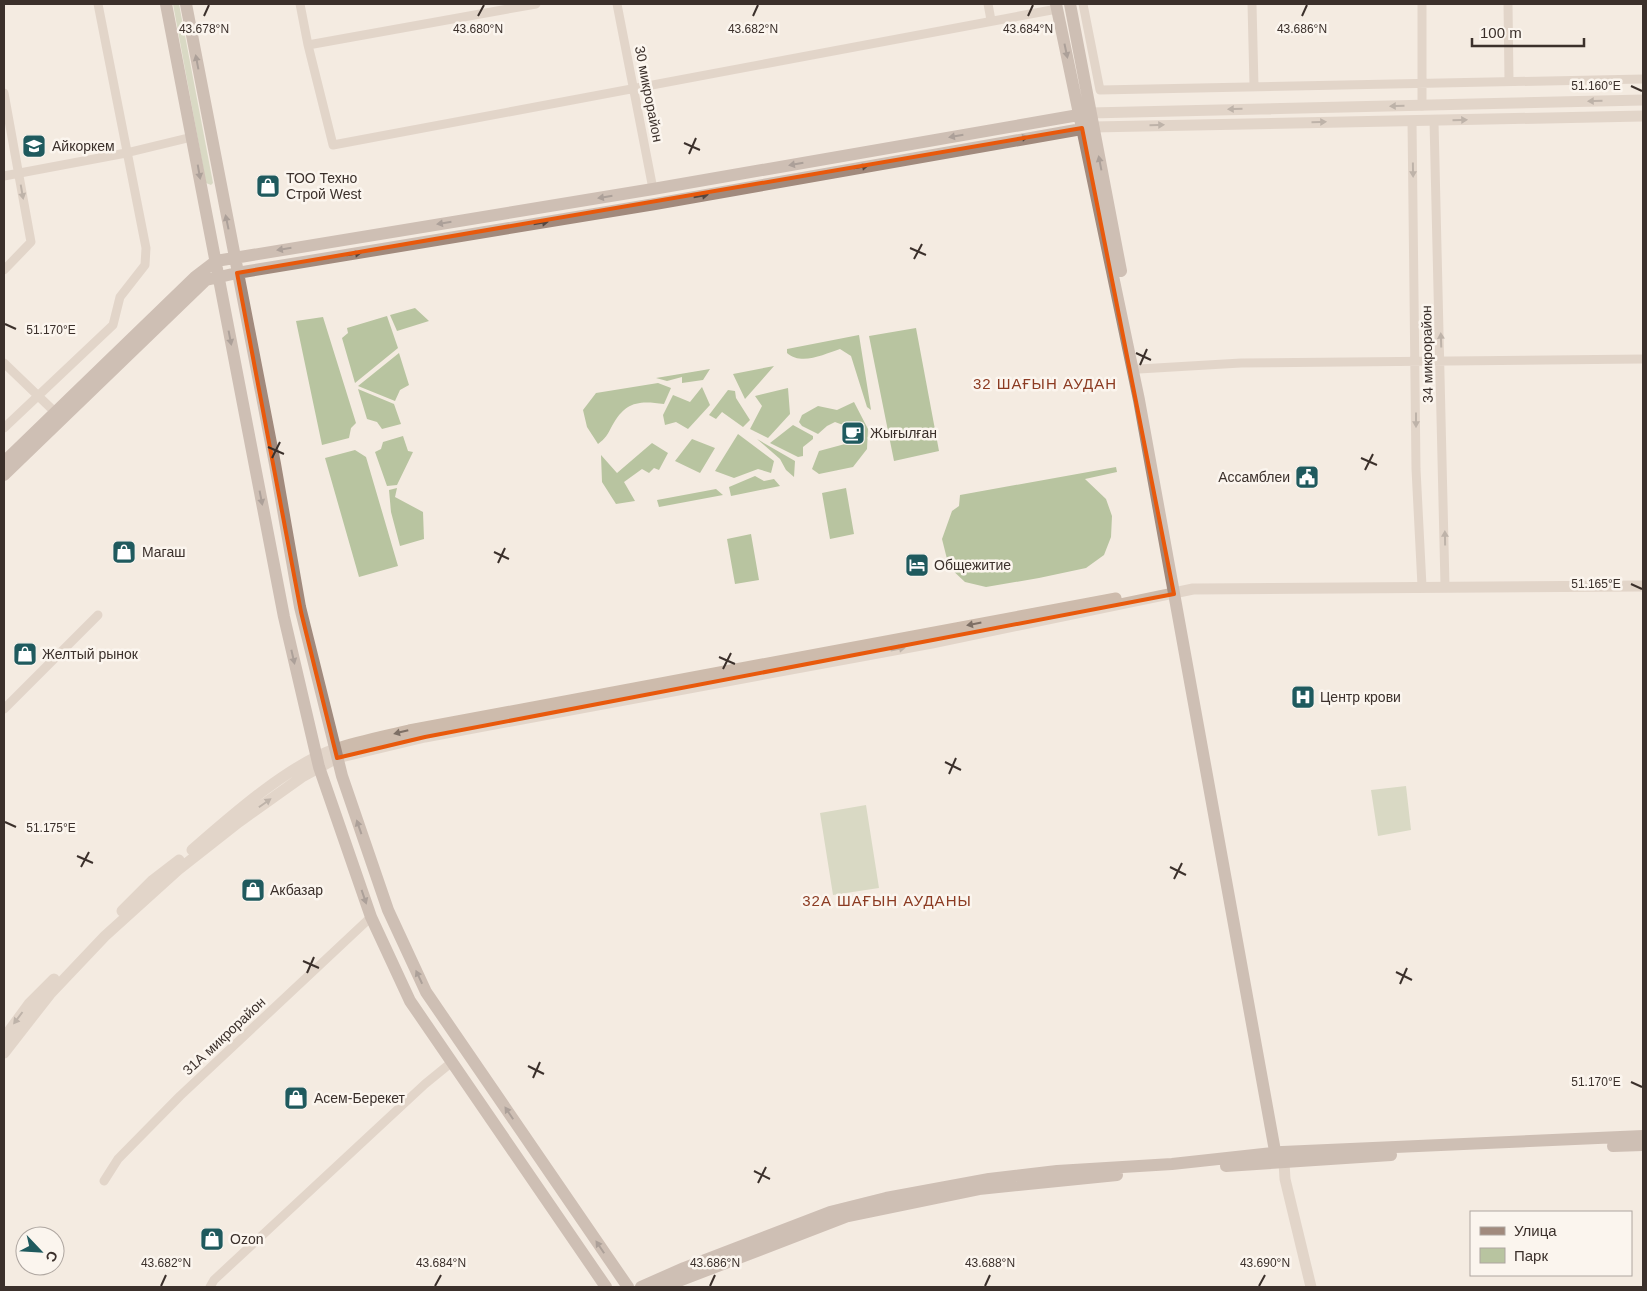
<svg xmlns="http://www.w3.org/2000/svg" width="1647" height="1291" font-family="Helvetica,sans-serif">
  <rect width="100%" height="100%" fill="#f4ebe1"/>
  <path fill="#b8c4a0" d="M 173,4 L 179,4 L 213,183 L 211,185 L 206,183 Z
    M 415,308 L 429,321 L 397,331 L 390,315 Z
    M 387,316 L 398,348 L 355,383 L 342,338 L 348,333 L 347,328 Z
    M 323,317 L 356,423 L 351,428 L 349,438 L 322,445 L 296,321 Z
    M 916,328 L 939,451 L 894,461 L 869,336 Z
    M 859,335 L 871,410 L 867,407 L 851,356 L 840,349 C 824,354 802,366 787,353 L 787,349 Z
    M 399,353 L 409,385 L 400,390 L 395,401 L 358,386 Z
    M 774,366 L 745,399 L 733,374 Z
    M 710,369 L 703,380 L 682,383 L 682,377 L 667,381 L 656,378 Z
    M 658,383 L 671,388 L 664,404 C 638,400 625,402 612,426 C 608,434 605,439 598,444 L 587,427 L 583,410 L 596,393 Z
    M 702,387 L 710,405 L 688,429 L 676,422 L 665,425 L 663,415 L 673,395 L 690,402 Z
    M 788,388 L 790,414 L 768,438 L 750,429 L 762,406 L 755,396 Z
    M 358,389 L 394,404 L 401,424 L 382,429 L 377,422 L 367,419 Z
    M 728,390 L 735,391 L 736,398 L 750,420 L 743,427 L 722,412 L 716,419 L 709,415 Z
    M 854,402 L 868,429 L 867,449 L 853,467 L 819,474 L 812,469 L 819,451 L 845,444 L 843,425 L 835,422 L 827,426 L 818,434 L 802,426 L 799,422 L 802,415 L 818,406 L 837,410 Z
    M 793,425 L 813,436 L 813,439 L 803,447 L 803,456 L 798,457 L 770,443 Z
    M 738,434 L 774,461 L 771,473 L 758,469 L 734,478 L 715,471 Z
    M 403,436 L 408,451 L 413,452 L 397,485 L 387,486 L 375,452 L 381,449 L 383,442 Z
    M 692,439 L 715,448 L 700,473 L 675,461 Z
    M 757,439 L 795,461 L 794,477 L 786,470 L 780,459 Z
    M 652,443 L 668,453 L 659,470 L 654,468 L 649,473 L 642,469 L 624,482 L 635,501 L 616,504 L 602,482 L 601,455 L 617,473 Z
    M 355,450 L 366,457 L 398,566 L 359,577 L 325,458 Z
    M 1116,467 L 1117,472 L 1085,479 L 1106,499 L 1112,516 L 1111,537 L 1104,555 L 1086,568 L 1039,578 L 986,587 L 965,582 L 949,567 L 942,539 L 952,511 L 959,506 L 960,495 Z
    M 755,476 L 764,481 L 774,479 L 780,486 L 731,496 L 729,487 Z
    M 397,488 L 395,497 L 423,512 L 424,539 L 400,546 L 391,512 L 389,490 Z
    M 846,488 L 854,534 L 830,539 L 822,493 Z
    M 716,489 L 723,495 L 659,507 L 657,500 Z
    M 751,534 L 759,580 L 735,584 L 727,539 Z
    M 1406,786 L 1411,830 L 1378,836 L 1371,790 Z
    M 866,805 L 879,888 L 833,895 L 820,813 Z"/>
  <g fill="none" stroke-linecap="round" stroke-linejoin="round">
    <path stroke="#cdbbac" stroke-width="9" d="M 300,4 L 308,45 L 536,4
      M 617,4 L 653,189
      M 988,4 L 991,20
      M 1083,4 L 1100,90 L 1643,79
      M 1252,4 L 1254,86
      M 1422,4 L 1422,106
      M 1508,4 L 1509,81
      M 308,45 L 333,145 L 1057,9
      M 4,93 L 31,242 L 4,270
      M 1412,121 L 1416,469 L 1422,586
      M 1434,121 L 1445,586
      M 4,176 L 126,153 L 192,137
      M 4,363 L 58,415
      M 1139,369 L 1241,363 L 1643,359
      M 4,428 L 113,325 L 120,297 L 145,265 L 146,248 L 98,4
      M 4,709 L 98,615
      M 104,1181 L 118,1159 L 180,1096 L 371,917
      M 210,1287 L 214,1280 L 425,1084 L 452,1062"/>
    <path stroke="#cdbbac" stroke-width="11" d="M 1090,113 L 1643,100
      M 1093,127 L 1643,116
      M 192,850 C 230,817 288,765 335,749 C 358,741 384,736 409,730 L 1116,598
      M 122,911 L 153,880 L 179,860
      M 4,1038 L 29,1004 L 54,979
      M 4,1053 L 50,994 L 105,936 L 178,870 L 239,822 L 302,777 L 337,758 L 425,737 L 932,643 L 1193,589 L 1643,586
      M 1284,1162 L 1285,1179 L 1311,1287"/>
    <path stroke="#a18a7d" stroke-width="12" d="M 166,4 L 284,617 L 319,767 L 371,917 L 410,1001 L 606,1287
      M 186,4 L 275,464 L 300,607 L 342,776 L 388,910 L 426,992 L 628,1287
      M 1056,4 L 1139,400 L 1277,1162
      M 1070,4 L 1121,271
      M 4,462 L 195,277 L 216,261 L 653,189 L 1090,113
      M 4,475 L 206,280 L 237,273 L 655,204 L 1093,127
      M 1613,1146 L 1643,1145
      M 1226,1166 L 1391,1155
      M 641,1287 L 684,1268 L 830,1212 L 886,1198 L 989,1179 L 1057,1171 L 1172,1164 L 1282,1152 L 1643,1136
      M 663,1287 L 848,1216 L 979,1189 L 1117,1175"/>
  </g>
  <defs><path id="oneway-solid" d="M-6-.8H1V-3.2L6.5 0L1 3.2V.8H-6Z" transform="scale(1.25)"/></defs>
  <g fill="#544640">
    <use href="#oneway-solid" transform="translate(1066 51) rotate(78)"/>
    <use href="#oneway-solid" transform="translate(197 62) rotate(-101)"/>
    <use href="#oneway-solid" transform="translate(956 136) rotate(170)"/>
    <use href="#oneway-solid" transform="translate(1021 138) rotate(-10)"/>
    <use href="#oneway-solid" transform="translate(1100 163) rotate(-101)"/>
    <use href="#oneway-solid" transform="translate(796 164) rotate(170)"/>
    <use href="#oneway-solid" transform="translate(861 167) rotate(-10)"/>
    <use href="#oneway-solid" transform="translate(199 172) rotate(80)"/>
    <use href="#oneway-solid" transform="translate(701 196) rotate(-10)"/>
    <use href="#oneway-solid" transform="translate(605 197) rotate(171)"/>
    <use href="#oneway-solid" transform="translate(227 222) rotate(-102)"/>
    <use href="#oneway-solid" transform="translate(444 223) rotate(171)"/>
    <use href="#oneway-solid" transform="translate(541 223) rotate(-9)"/>
    <use href="#oneway-solid" transform="translate(284 249) rotate(171)"/>
    <use href="#oneway-solid" transform="translate(354 254) rotate(-9)"/>
    <use href="#oneway-solid" transform="translate(230 338) rotate(79)"/>
    <use href="#oneway-solid" transform="translate(261 498) rotate(79)"/>
    <use href="#oneway-solid" transform="translate(293 657) rotate(77)"/>
    <use href="#oneway-solid" transform="translate(359 827) rotate(-109)"/>
    <use href="#oneway-solid" transform="translate(364 897) rotate(71)"/>
    <use href="#oneway-solid" transform="translate(419 977) rotate(-115)"/>
    <use href="#oneway-solid" transform="translate(509 1113) rotate(-124)"/>
    <use href="#oneway-solid" transform="translate(600 1247) rotate(-124)"/>
  </g>
  <g fill="#7d6f65">
    <use href="#oneway-solid" transform="translate(1595 101) rotate(179)"/>
    <use href="#oneway-solid" transform="translate(1397 106) rotate(179)"/>
    <use href="#oneway-solid" transform="translate(1235 109) rotate(179)"/>
    <use href="#oneway-solid" transform="translate(1460 120) rotate(-2)"/>
    <use href="#oneway-solid" transform="translate(1319 122) rotate(-1)"/>
    <use href="#oneway-solid" transform="translate(1157 125) rotate(-1)"/>
    <use href="#oneway-solid" transform="translate(1413 170) rotate(89)"/>
    <use href="#oneway-solid" transform="translate(22 192) rotate(80)"/>
    <use href="#oneway-solid" transform="translate(1441 340) rotate(-92)"/>
    <use href="#oneway-solid" transform="translate(1416 420) rotate(90)"/>
    <use href="#oneway-solid" transform="translate(1445 538) rotate(-91)"/>
    <use href="#oneway-solid" transform="translate(974 624) rotate(169)"/>
    <use href="#oneway-solid" transform="translate(898 649) rotate(-11)"/>
    <use href="#oneway-solid" transform="translate(401 732) rotate(166)"/>
    <use href="#oneway-solid" transform="translate(265 803) rotate(-35)"/>
    <use href="#oneway-solid" transform="translate(18 1018) rotate(127)"/>
  </g>
  <path d="M0 0H1647V1291H0ZM 1082,128 L 1174,594 L 425,737 L 337,758 L 301,612 L 237,273 Z" fill="#f4ebe1" fill-opacity=".55" fill-rule="evenodd"/>
  <path fill="none" stroke="#e8590c" stroke-width="4" stroke-linejoin="round" d="M 1082,128 L 1174,594 L 425,737 L 337,758 L 301,612 L 237,273 Z"/>
  <path fill="none" stroke="#3b302b" stroke-width="2" d="M 204,16 L 209,5M 478,16 L 484,5M 753,16 L 758,5M 1028,16 L 1033,5M 1302,16 L 1307,5M 1631,86 L 1642,91M 684,143 L 700,150M 689,154 L 696,138M 910,248 L 926,255M 914,259 L 922,244M 5,324 L 16,329M 1136,353 L 1151,360M 1140,365 L 1147,349M 268,447 L 284,454M 272,458 L 280,442M 1361,458 L 1377,465M 1365,470 L 1373,454M 494,552 L 509,559M 498,563 L 505,548M 1631,584 L 1642,589M 719,657 L 735,664M 723,669 L 731,653M 945,762 L 961,770M 949,774 L 956,758M 5,822 L 16,827M 77,856 L 93,863M 81,867 L 89,852M 1170,867 L 1186,875M 1174,879 L 1182,863M 303,961 L 319,968M 1396,972 L 1412,980M 307,973 L 314,957M 1400,984 L 1407,968M 528,1066 L 544,1074M 533,1078 L 540,1062M 1631,1082 L 1642,1087M 754,1171 L 770,1179M 758,1183 L 766,1167M 161,1286 L 166,1275M 435,1286 L 441,1275M 710,1286 L 715,1275M 985,1286 L 990,1275M 1259,1286 L 1265,1275"/>
  <defs>
    <g id="school-square" transform="scale(1.25)"><rect x="-9" y="-9" width="18" height="18" rx="4" fill="#1f5a5e" stroke="#fbf5ee"/><path d="M0-5L7-2L0 1L-7-2ZM-4 1L0 2.5L4 1V4Q0 6-4 4Z" fill="#fff"/></g>
    <g id="shop-square" transform="scale(1.25)"><rect x="-9" y="-9" width="18" height="18" rx="4" fill="#1f5a5e" stroke="#fbf5ee"/><path d="M-5-2.5h2.3a2.7 3.5 0 0 1 5.4 0H5L5.5 6h-11ZM-1.5-2.5h3a1.5 2.3 0 0 0-3 0Z" fill="#fff"/></g>
    <g id="cafe-square" transform="scale(1.25)"><rect x="-9" y="-9" width="18" height="18" rx="4" fill="#1f5a5e" stroke="#fbf5ee"/><path d="M-5.5-4.5H6V0H3Q3 3.5 0 3.5H-2.5Q-5.5 3.5-5.5 0ZM3-3.2v2h1.7v-2ZM-6 4.5H4V6H-6Z" fill="#fff"/></g>
    <g id="civic-square" transform="scale(1.25)"><rect x="-9" y="-9" width="18" height="18" rx="4" fill="#1f5a5e" stroke="#fbf5ee"/><path d="M-.6-6.5H3V-4.5H.6V-3L4-1V1h2V6H-6V1h2V-1L-.6-3ZM-1.2 2.5V6h2.4V2.5Z" fill="#fff"/></g>
    <g id="hotel-square" transform="scale(1.25)"><rect x="-9" y="-9" width="18" height="18" rx="4" fill="#1f5a5e" stroke="#fbf5ee"/><path d="M-6-4.5h1.5V1H6V5H4.5V3h-9V5H-6ZM-4 0a1.8 1.8 0 1 1 3.6 0ZM.5 0V-2.5h3Q6-2.5 6 0Z" fill="#fff"/></g>
    <g id="hospital-square" transform="scale(1.25)"><rect x="-9" y="-9" width="18" height="18" rx="4" fill="#1f5a5e" stroke="#fbf5ee"/><path d="M-5-5h3v3.5h4V-5h3V5h-3V1.5h-4V5h-3Z" fill="#fff"/></g>
  </defs>
  <g fill-rule="evenodd">
    <use href="#school-square" x="34" y="146"/>
    <use href="#shop-square" x="268" y="186"/>
    <use href="#cafe-square" x="853" y="433"/>
    <use href="#civic-square" x="1307" y="477"/>
    <use href="#shop-square" x="124" y="552"/>
    <use href="#hotel-square" x="917" y="565"/>
    <use href="#shop-square" x="25" y="654"/>
    <use href="#hospital-square" x="1303" y="697"/>
    <use href="#shop-square" x="253" y="890"/>
    <use href="#shop-square" x="296" y="1098"/>
    <use href="#shop-square" x="212" y="1239"/>
  </g>
  <g text-anchor="middle" dominant-baseline="central" stroke-width="5" stroke-linejoin="round" paint-order="stroke">
    <g font-size="14" fill="#3b302b" stroke="#fbf5ee">
      <text transform="translate(649 94) rotate(79)">30 микрорайон</text>
      <text transform="translate(1427 354) rotate(-91)">34 микрорайон</text>
      <text transform="translate(224 1036) rotate(-43)">31А микрорайон</text>
    </g>
    <g font-size="14" fill="#3b302b" stroke="#fbf5ee" text-anchor="start">
      <text x="52" y="146">Айкоркем</text>
      <text x="286" y="178">ТОО Техно<tspan x="286" dy="16">Строй West</tspan></text>
      <text x="870" y="433">Жығылған</text>
      <text x="1290" y="477" text-anchor="end">Ассамблеи</text>
      <text x="142" y="552">Магаш</text>
      <text x="934" y="565">Общежитие</text>
      <text x="42" y="654">Желтый рынок</text>
      <text x="1320" y="697">Центр крови</text>
      <text x="270" y="890">Акбазар</text>
      <text x="314" y="1098">Асем-Берекет</text>
      <text x="230" y="1239">Ozon</text>
    </g>
    <g font-size="15" letter-spacing="1" fill="#8c3b22" stroke="#fbf5ee">
      <text x="1045" y="383">32 ШАҒЫН АУДАН</text>
      <text x="887" y="900">32А ШАҒЫН АУДАНЫ</text>
    </g>
  </g>
  <g font-size="12" text-anchor="middle" fill="#3b302b" stroke="#fbf5ee" stroke-width="5" stroke-linejoin="round" paint-order="stroke">
    <text x="204" y="33">43.678°N</text>
    <text x="478" y="33">43.680°N</text>
    <text x="753" y="33">43.682°N</text>
    <text x="1028" y="33">43.684°N</text>
    <text x="1302" y="33">43.686°N</text>
    <text x="1596" y="90">51.160°E</text>
    <text x="51" y="334">51.170°E</text>
    <text x="1596" y="588">51.165°E</text>
    <text x="51" y="832">51.175°E</text>
    <text x="1596" y="1086">51.170°E</text>
    <text x="166" y="1267">43.682°N</text>
    <text x="441" y="1267">43.684°N</text>
    <text x="715" y="1267">43.686°N</text>
    <text x="990" y="1267">43.688°N</text>
    <text x="1265" y="1267">43.690°N</text>
  </g>
  <rect width="1647" height="1291" fill="none" stroke="#3b302b" stroke-width="10"/>
  <rect x="1470" y="1211" width="162" height="65" fill="#fbf5ee" stroke="#aea6a0"/>
  <rect x="1480" y="1227" width="25" height="8" fill="#a18a7d" stroke="#aea6a0"/>
  <text x="1514" y="1236" font-size="15" fill="#3b302b">Улица</text>
  <rect x="1480" y="1248" width="25" height="15" fill="#b8c4a0" stroke="#aea6a0"/>
  <text x="1514" y="1261" font-size="15" fill="#3b302b">Парк</text>
  <g transform="translate(40 1251) rotate(115)"><circle r="24" fill="#fbf5ee" stroke="#aea6a0"/>
  <path d="M0-4L9 19L0 12L-9 19Z" fill="#1f5a5e"/>
  <text y="-8" font-size="14" font-weight="bold" text-anchor="middle" fill="#3b302b">С</text>
  </g>
  <path d="M1472 38v8h112v-8" fill="none" stroke="#3b302b" stroke-width="2.5"/>
  <text x="1480" y="38" font-size="15" fill="#3b302b" stroke="#fbf5ee" stroke-width="4" paint-order="stroke">100 m</text>
</svg>
